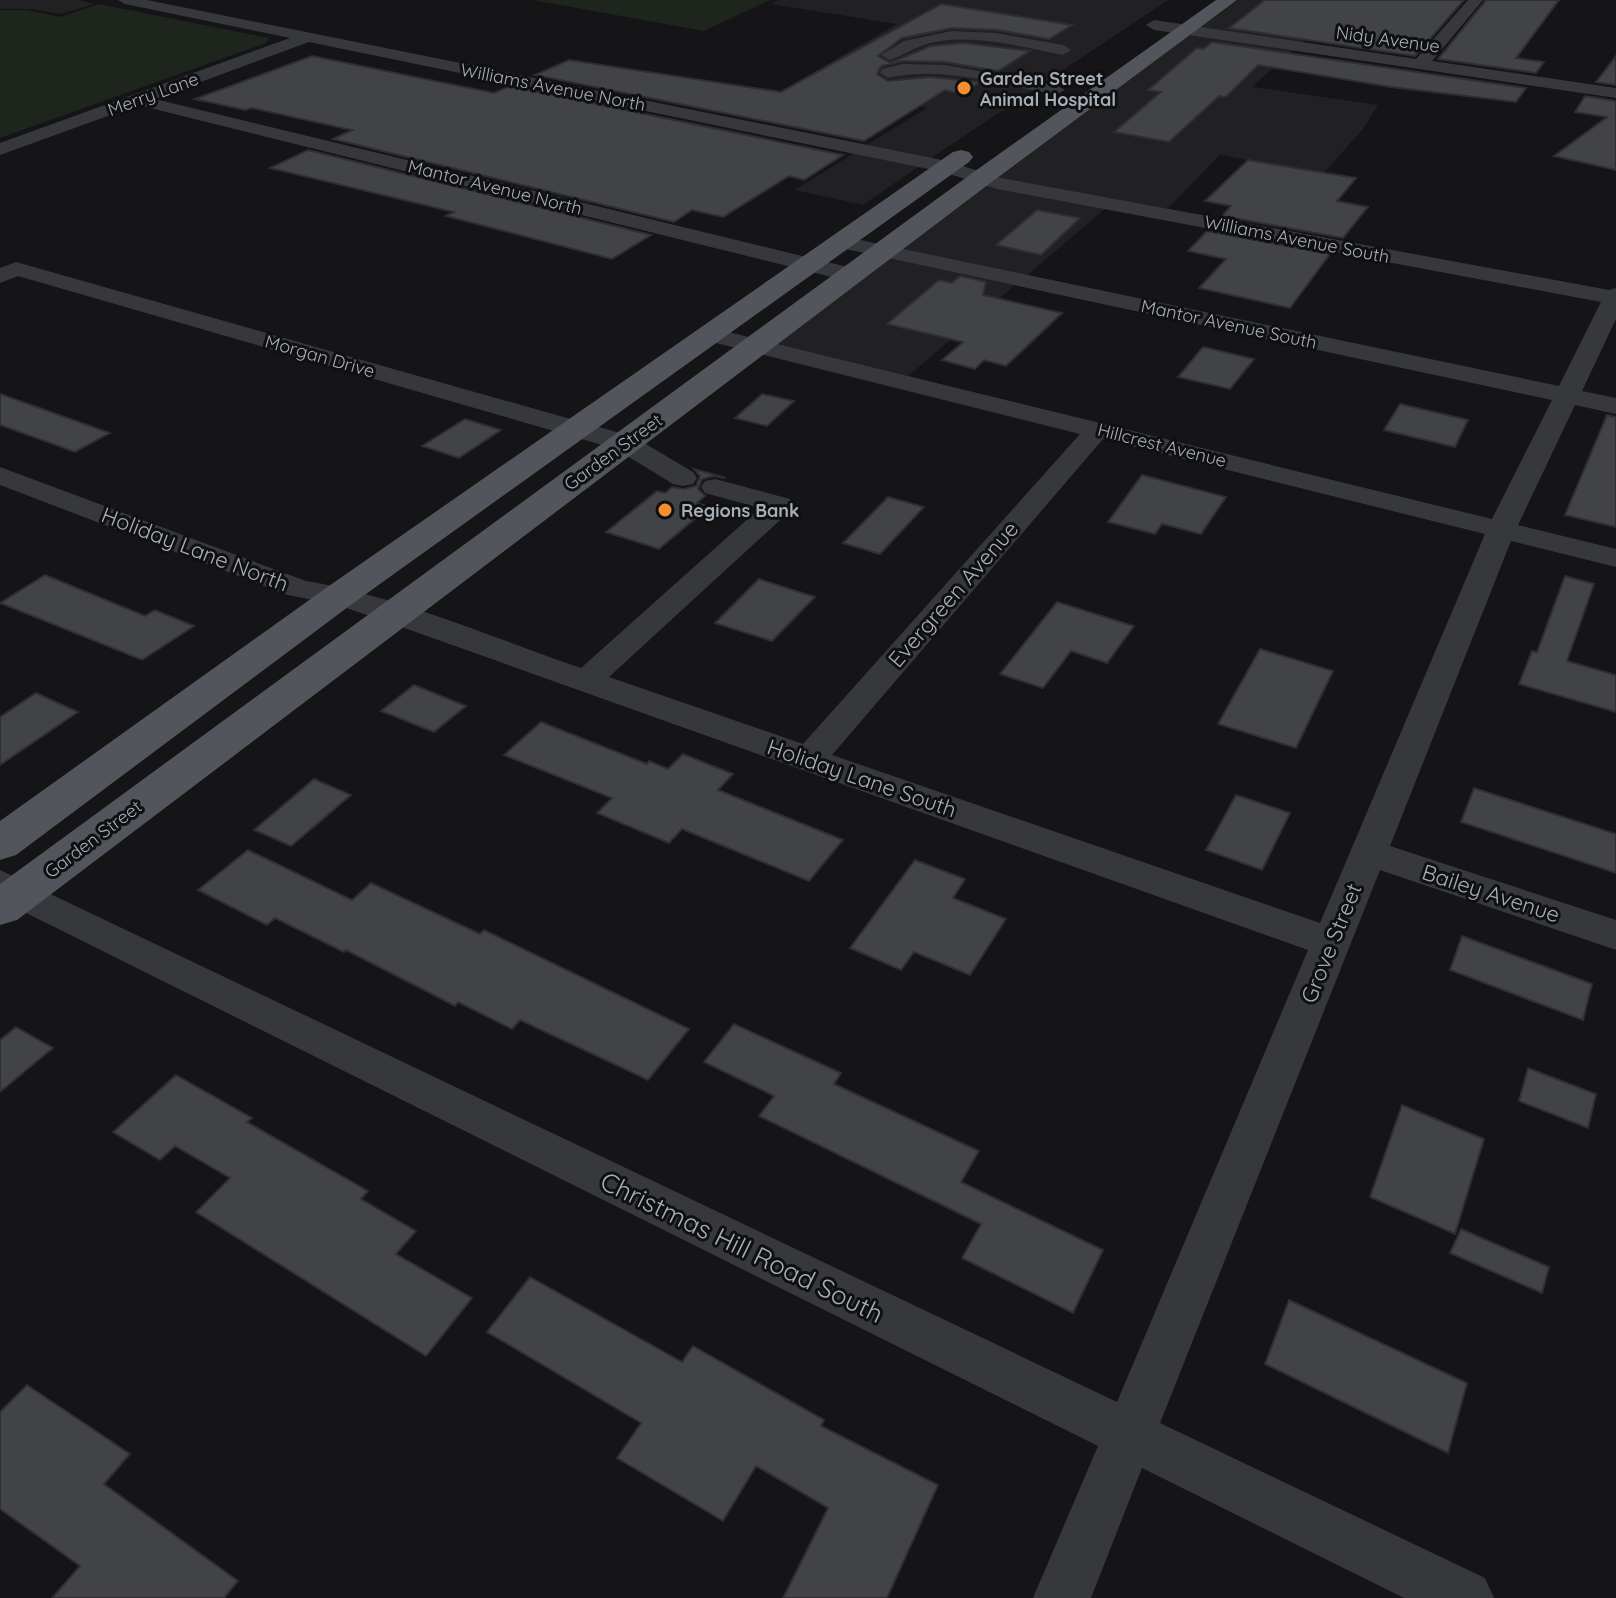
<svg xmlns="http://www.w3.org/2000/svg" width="1616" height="1598" font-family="Quicksand,sans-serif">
  <rect width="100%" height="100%" fill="#151517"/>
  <path fill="#212124" d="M 0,0 L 78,0 L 95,4 L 60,14 L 31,9 L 0,9 Z
    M 779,0 L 1168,0 L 930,159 L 865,146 L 927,108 L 793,84 L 897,24 L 771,4 Z
    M 1238,0 L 1349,0 L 1300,44 L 1198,29 Z
    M 1192,33 L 1295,48 L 1252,87 L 1378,105 L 1363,129 L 1324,173 L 1220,155 L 1166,210 L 995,178 Z
    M 856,152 L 921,165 L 863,205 L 794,190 Z
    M 986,184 L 1107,207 L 1025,277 L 899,250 Z
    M 889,258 L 1015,285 L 908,376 L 775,344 Z"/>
  <path fill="#1d251d" d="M 532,0 L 770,0 L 704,31 Z
    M 99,4 L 269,38 L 266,43 L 0,138 L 0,10 L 27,10 L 60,17 Z"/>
  <path fill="#414347" stroke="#2f2f33" stroke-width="2" d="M 1265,0 L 1464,0 L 1415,56 L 1229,28 Z
    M 1486,0 L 1559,0 L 1516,58 L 1544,62 L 1536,73 L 1438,59 Z
    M 941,4 L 1072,25 L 1049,39 L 997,30 L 952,28 L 902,38 L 878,56 L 890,63 L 931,46 L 963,43 L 1030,51 L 998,71 L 945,62 L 903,61 L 881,66 L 877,74 L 888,81 L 929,77 L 980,82 L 962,94 L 945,90 L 864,141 L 535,75 L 569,60 L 781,92 Z
    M 1212,42 L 1526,88 L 1516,102 L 1391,87 L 1258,65 L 1226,97 L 1219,96 L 1169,142 L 1114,132 L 1161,92 L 1148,90 L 1197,48 L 1203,49 Z
    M 312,56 L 494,93 L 510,86 L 843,155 L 804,180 L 789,176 L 723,217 L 692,210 L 674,222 L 333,139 L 352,130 L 252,108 L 245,110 L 195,99 Z
    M 1616,56 L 1616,85 L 1596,82 Z
    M 1585,96 L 1616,101 L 1616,170 L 1554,156 L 1607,117 L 1575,112 Z
    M 308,150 L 651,235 L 612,259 L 446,216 L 454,212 L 270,168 Z
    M 1248,160 L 1356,178 L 1337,201 L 1368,207 L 1343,238 L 1222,216 L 1231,206 L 1205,201 Z
    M 1037,210 L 1080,218 L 1041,255 L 996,245 Z
    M 1207,231 L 1330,254 L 1290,308 L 1199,288 L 1226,259 L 1188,251 Z
    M 960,276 L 986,282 L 983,295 L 1062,313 L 1006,366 L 984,360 L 975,369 L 942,360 L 963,342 L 887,324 L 939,280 L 952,283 Z
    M 1203,347 L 1254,359 L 1230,389 L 1178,377 Z
    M 0,394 L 110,433 L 75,452 L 0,425 Z
    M 762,394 L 794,401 L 767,426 L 735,418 Z
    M 1400,404 L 1468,420 L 1455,447 L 1384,430 Z
    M 1607,415 L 1616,417 L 1616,527 L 1565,515 Z
    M 465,419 L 501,430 L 459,458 L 422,446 Z
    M 694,469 L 726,478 L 714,476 L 702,479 L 698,489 L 705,496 L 697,503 L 709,507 L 659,549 L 606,532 L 657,491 L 665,493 L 672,487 L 684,489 L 696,486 L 700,476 Z
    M 1142,475 L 1226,497 L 1201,534 L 1162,524 L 1155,534 L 1108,522 Z
    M 888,497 L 924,507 L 880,554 L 843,543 Z
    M 45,575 L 145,616 L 155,610 L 194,626 L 142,660 L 0,603 Z
    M 1565,576 L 1594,584 L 1567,661 L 1616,675 L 1616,712 L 1519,684 L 1532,651 L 1537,652 Z
    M 759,579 L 815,597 L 772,641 L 715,623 Z
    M 1057,602 L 1134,626 L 1107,663 L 1071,651 L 1043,688 L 1000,674 Z
    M 1260,649 L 1333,671 L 1296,748 L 1218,724 Z
    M 414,685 L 466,706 L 434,732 L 381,711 Z
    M 36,693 L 78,712 L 0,765 L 0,717 Z
    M 541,722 L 647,764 L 649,761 L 668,769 L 683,754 L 733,774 L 718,790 L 843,840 L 809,881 L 682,829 L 669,843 L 597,813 L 612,798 L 504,755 Z
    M 314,779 L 351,795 L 291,846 L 254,830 Z
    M 1474,788 L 1616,834 L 1616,873 L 1461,822 Z
    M 1236,795 L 1290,813 L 1262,870 L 1206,850 Z
    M 248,850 L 352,900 L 371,883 L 480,934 L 484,930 L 689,1029 L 648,1080 L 520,1020 L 512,1029 L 458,1002 L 455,1006 L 346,950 L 344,952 L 275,918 L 267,925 L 198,890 Z
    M 915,860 L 965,879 L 953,898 L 1006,919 L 970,975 L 914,952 L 901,970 L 850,948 Z
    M 1462,936 L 1592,984 L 1583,1020 L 1450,970 Z
    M 734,1024 L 841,1073 L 834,1084 L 979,1151 L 961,1182 L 1103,1250 L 1073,1313 L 962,1258 L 981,1224 L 759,1116 L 774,1096 L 704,1062 Z
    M 16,1027 L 53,1048 L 0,1092 L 0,1040 Z
    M 1528,1068 L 1596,1094 L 1588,1128 L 1519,1101 Z
    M 176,1075 L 252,1118 L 247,1122 L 368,1191 L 361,1199 L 416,1231 L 396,1254 L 472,1298 L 426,1356 L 196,1212 L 230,1178 L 175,1146 L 160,1160 L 113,1132 Z
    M 1402,1105 L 1484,1139 L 1455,1234 L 1370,1197 Z
    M 1461,1229 L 1549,1267 L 1542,1293 L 1450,1253 Z
    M 530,1277 L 682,1362 L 693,1346 L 824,1420 L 821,1426 L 938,1485 L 887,1598 L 783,1598 L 828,1508 L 756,1466 L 723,1521 L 617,1458 L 641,1423 L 487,1332 Z
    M 1289,1300 L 1467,1383 L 1448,1453 L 1265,1364 Z
    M 27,1385 L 130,1454 L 104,1484 L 238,1581 L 224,1598 L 52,1598 L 80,1566 L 0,1509 L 0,1412 Z"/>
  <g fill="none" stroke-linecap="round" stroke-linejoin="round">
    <path fill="#36383c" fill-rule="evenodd" d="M 118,0 L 147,0 L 947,161 L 1001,178 L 1609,290 L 1616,288 L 1616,319 L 1582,391 L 1616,398 L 1616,414 L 1575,405 L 1518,525 L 1616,549 L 1616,567 L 1511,541 L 1390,846 L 1616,920 L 1616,950 L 1380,870 L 1160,1423 L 1485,1578 L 1494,1598 L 1404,1598 L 1142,1468 L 1091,1598 L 1033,1598 L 1098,1446 L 0,900 L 0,870 L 1117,1402 L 1308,950 L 382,620 L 334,604 L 288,595 L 0,485 L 0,467 L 306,581 C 400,597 491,637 581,668 L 760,508 L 705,493 L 701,487 L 705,481 L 715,479 L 790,499 L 794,505 L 790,511 L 609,677 L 803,744 L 1080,434 L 700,339 L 696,334 L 700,329 L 708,327 L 1492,519 L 1552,400 L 841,248 L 830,242 L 833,237 L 841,236 L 1559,386 L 1601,302 L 997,189 L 943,172 L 309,42 L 155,99 L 860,270 L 863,275 L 852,282 L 138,105 L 0,155 L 0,143 L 290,38 L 125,4 ZM 1103,439 L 1485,534 L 1320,923 L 832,755 Z
      M 1468,0 L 1483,0 L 1432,61 L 1616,88 L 1616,98 L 1154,30 L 1146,25 L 1154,20 L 1416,59 Z
      M 952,31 L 996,33 L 1063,45 L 1071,50 L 1063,55 C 1021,47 973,33 930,43 C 915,47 903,56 889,60 L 881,55 L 904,41 Z
      M 903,64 L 945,65 L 1056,85 L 1065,90 L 1056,95 C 1002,85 942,65 888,78 L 880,73 L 882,69 Z
      M 16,262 L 634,437 L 693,472 L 697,478 L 693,484 L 683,486 L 673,484 L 616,449 L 18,276 L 0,283 L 0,268 Z"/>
    <path fill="#52555b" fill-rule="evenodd" d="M 1216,0 L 1237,0 L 989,184 L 17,920 L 0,925 L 0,884 L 971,174 Z
      M 961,150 L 969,152 L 973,157 L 969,162 L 352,604 L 16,855 L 0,860 L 0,821 L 326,588 L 953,152 Z"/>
  </g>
  <g fill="#f48f2f" stroke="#101012" stroke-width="3">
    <circle cx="964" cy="88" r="8"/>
    <circle cx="665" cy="510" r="8"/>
  </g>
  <g text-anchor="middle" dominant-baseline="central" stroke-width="6" stroke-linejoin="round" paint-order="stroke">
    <g font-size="18" fill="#a6afb7" stroke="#101012">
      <text transform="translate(1388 39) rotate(8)">Nidy Avenue</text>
      <text transform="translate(553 87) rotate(11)">Williams Avenue North</text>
      <text transform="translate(153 94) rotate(-20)">Merry Lane</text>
      <text transform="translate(495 187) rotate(14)">Mantor Avenue North</text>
      <text transform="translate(1297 239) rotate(11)">Williams Avenue South</text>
      <text transform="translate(1229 324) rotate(12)">Mantor Avenue South</text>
      <text transform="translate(320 356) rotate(16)">Morgan Drive</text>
      <text transform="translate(1162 445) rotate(14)">Hillcrest Avenue</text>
      <text transform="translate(613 452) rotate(-36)">Garden Street</text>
      <text transform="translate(93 839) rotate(-37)">Garden Street</text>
    </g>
    <g font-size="18" font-weight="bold" fill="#a6afb7" stroke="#101012" text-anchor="start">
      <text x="980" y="78">Garden Street<tspan x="980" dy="21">Animal Hospital</tspan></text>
      <text x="681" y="510">Regions Bank</text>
    </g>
    <g font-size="22" fill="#a6afb7" stroke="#101012">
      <text transform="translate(195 549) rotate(21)">Holiday Lane North</text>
      <text transform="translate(953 594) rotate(-49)">Evergreen Avenue</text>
      <text transform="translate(862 778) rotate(19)">Holiday Lane South</text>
      <text transform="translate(1491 893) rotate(18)">Bailey Avenue</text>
      <text transform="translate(1331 943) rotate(-68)">Grove Street</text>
    </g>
    <g font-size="26" fill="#a6afb7" stroke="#101012">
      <text transform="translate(742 1247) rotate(26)">Christmas Hill Road South</text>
    </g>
  </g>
</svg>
